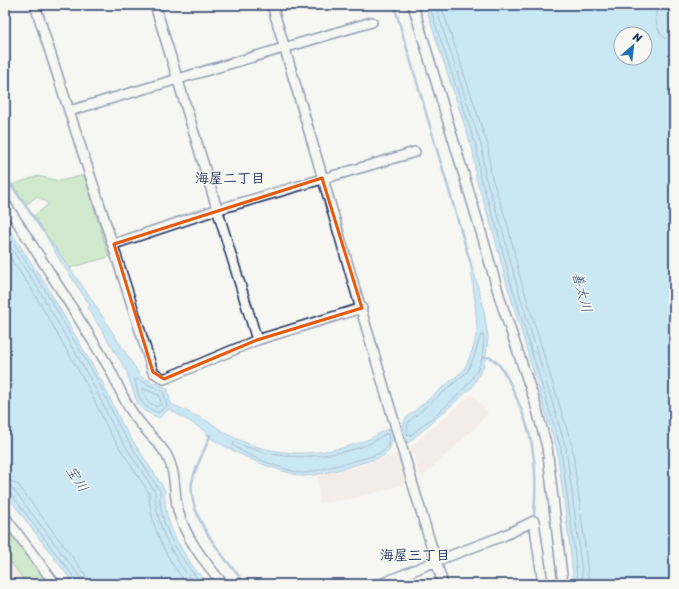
<svg xmlns="http://www.w3.org/2000/svg" width="679" height="589" font-family="Sriracha,'Klee One',sans-serif">
  <rect width="100%" height="100%" fill="#f6f6f2"/>
  <filter id="ink" filterUnits="userSpaceOnUse"><feTurbulence type="fractalNoise" baseFrequency=".025" numOctaves="2"/><feDisplacementMap in="SourceGraphic" scale="8" xChannelSelector="R" yChannelSelector="G"/><feConvolveMatrix kernelMatrix="1 2 1 2 8 2 1 2 1" color-interpolation-filters="sRGB"/></filter>
  <g filter="url(#ink)">
    <path fill="#f2e1d9" d="M 472,394 L 488,413 L 474,429 L 426,473 L 421,478 L 410,447 Z
      M 400,453 L 410,483 L 351,499 L 319,503 L 318,475 L 353,468 Z
      M 5,555 L 27,584 L 5,584 Z"/>
    <path fill="#a3da9e" stroke="#5f847e" d="M 84,175 L 109,257 L 69,268 L 42,229 L 34,216 L 49,204 L 37,196 L 27,204 L 12,185 L 38,176 L 60,181 Z
      M 5,520 L 52,584 L 27,584 L 5,555 Z"/>
    <path fill="#95d6f6" stroke="#6493b9" fill-rule="evenodd" d="M 425,5 L 672,5 L 670,18 L 674,29 L 674,584 L 574,584 L 569,539 L 557,450 L 506,281 L 493,231 L 476,178 L 473,151 ZM 621,34 L 645,34 L 645,58 L 621,58 Z
      M 5,223 L 46,285 L 101,380 L 123,426 L 165,490 C 162,525 185,558 207,584 L 74,584 L 5,493 Z
      M 42,229 L 88,294 L 141,377 L 167,388 L 171,404 C 183,409 195,415 207,421 C 213,424 219,429 225,433 C 255,450 292,457 325,451 C 340,449 355,445 369,439 C 378,435 382,430 391,429 L 394,437 L 402,434 L 405,419 L 464,370 L 470,356 L 474,346 L 477,329 L 475,301 L 470,259 L 483,305 L 488,338 L 486,354 L 483,367 L 472,387 L 408,443 L 404,437 L 392,440 C 389,459 377,458 361,463 C 346,468 320,475 305,476 C 300,477 294,474 290,473 C 262,466 237,453 212,439 L 207,435 L 207,432 L 169,409 L 159,418 L 143,410 L 138,405 L 126,370 L 88,308 L 90,305 L 61,262 Z"/>
    <g fill="none" stroke-linecap="round" stroke-linejoin="round">
      <path stroke="#4c729b" stroke-width="1" d="M 429,5 L 477,149 L 480,177 L 497,229 L 510,280 L 561,449 L 573,539 L 578,584
        M 435,5 L 482,148 L 485,176 L 502,228 L 515,279 L 566,448 L 578,538 L 583,584
        M 441,5 L 488,146 L 491,175 L 508,226 L 520,277 L 572,446 L 584,537 L 589,584
        M 657,5 C 654,19 656,40 674,40
        M 5,230 L 43,287 L 98,381 L 120,428 L 160,491 C 160,494 160,497 160,500 C 161,530 183,562 202,584
        M 5,239 L 39,290 L 93,384 L 115,430 L 155,492 C 156,527 173,558 195,584
        M 5,250 L 34,293 L 88,387 L 110,433 L 149,493 C 150,526 166,559 187,584
        M 481,335 L 483,335 L 484,339 C 483,348 483,358 479,366 C 469,391 431,418 410,436 L 408,436 L 407,429 L 409,421 L 467,372 L 474,357 Z
        M 136,379 L 163,391 L 167,406 L 158,413 C 139,405 140,400 135,381 Z
        M 144,389 L 159,395 L 161,404 L 157,407 L 148,402 L 143,391 Z
        M 386,434 L 388,434 C 390,438 388,448 384,451 C 379,456 312,472 304,473 C 290,473 242,454 233,445 L 235,442 C 269,458 304,460 341,452 C 352,450 363,447 373,442 C 377,439 382,436 386,434 Z
        M 5,480 L 12,481 L 18,485 L 85,574 L 88,584
        M 5,486 L 10,486 L 14,490 L 80,577 L 82,584
        M 5,491 L 10,493 L 76,580 L 77,584"/>
      <path stroke="#6493b9" stroke-width="2.5" d="M 394,5 L 470,261
        M 5,176 L 43,231
        M 482,357 C 485,357 489,357 491,358 C 508,366 529,428 532,446 C 536,468 536,492 534,514
        M 210,435 C 205,451 195,466 192,482 C 187,517 225,558 245,584"/>
      <g stroke="#1b2f5e" stroke-width="12">
        <path id="minor" d="M 35,5 C 74,128 115,249 153,372 L 164,379 L 257,340 L 362,308
          M 155,5 L 257,340
          M 272,5 C 329,198 384,392 443,584
          M 413,5 L 484,242 L 501,302 L 534,399 L 547,447 L 563,584
          M 69,111 L 372,22
          M 5,203 C 40,257 75,311 108,366 C 117,381 122,398 132,412 C 142,428 156,439 166,454 C 177,473 173,490 178,510 C 185,538 205,562 223,584
          M 114,244 L 216,210 L 415,152
          M 5,517 L 55,584
          M 381,584 L 436,561 L 503,536 L 534,521 L 543,584"/>
      </g>
      <use href="#minor" stroke="#f6f6f2" stroke-width="9"/>
    </g>
  </g>
  <path d="M0 0H679V589H0ZM 322,178 L 362,308 L 257,340 L 164,379 L 153,372 L 114,244 Z" fill="#f6f6f2" fill-opacity=".55" fill-rule="evenodd"/>
  <path fill="none" stroke="#e8590c" stroke-width="3" stroke-linejoin="round" d="M 322,178 L 362,308 L 257,340 L 164,379 L 153,372 L 114,244 Z"/>
  <g text-anchor="middle" dominant-baseline="central" stroke-width="3" stroke-linejoin="round" paint-order="stroke">
    <g font-size="14" font-weight="bold" fill="#1b2f5e" stroke="#f6f6f2">
      <text x="230" y="178">海屋二丁目</text>
      <text x="415" y="555">海屋三丁目</text>
    </g>
    <g font-size="14" font-style="italic" fill="#3a5984" stroke="#f6f6f2">
      <text transform="translate(582 292) rotate(75)">善太川</text>
      <text transform="translate(77 479) rotate(58)">宝川</text>
    </g>
  </g>
  <rect width="679" height="589" fill="none" stroke="#f6f6f2" stroke-width="20"/>
  <rect x="10" y="10" width="659" height="569" fill="none" stroke="#1b2f5e" stroke-width="1.5" filter="url(#ink)"/>
  <g transform="translate(633 46) rotate(28)"><circle r="19" fill="#f6f6f2" stroke="#9ea6b7"/>
  <path d="M0-3L7 15L0 10L-7 15Z" fill="#1f6fb2"/>
  <text y="-6" font-size="11" font-weight="bold" text-anchor="middle" fill="#1b2f5e">N</text>
  </g>
</svg>
